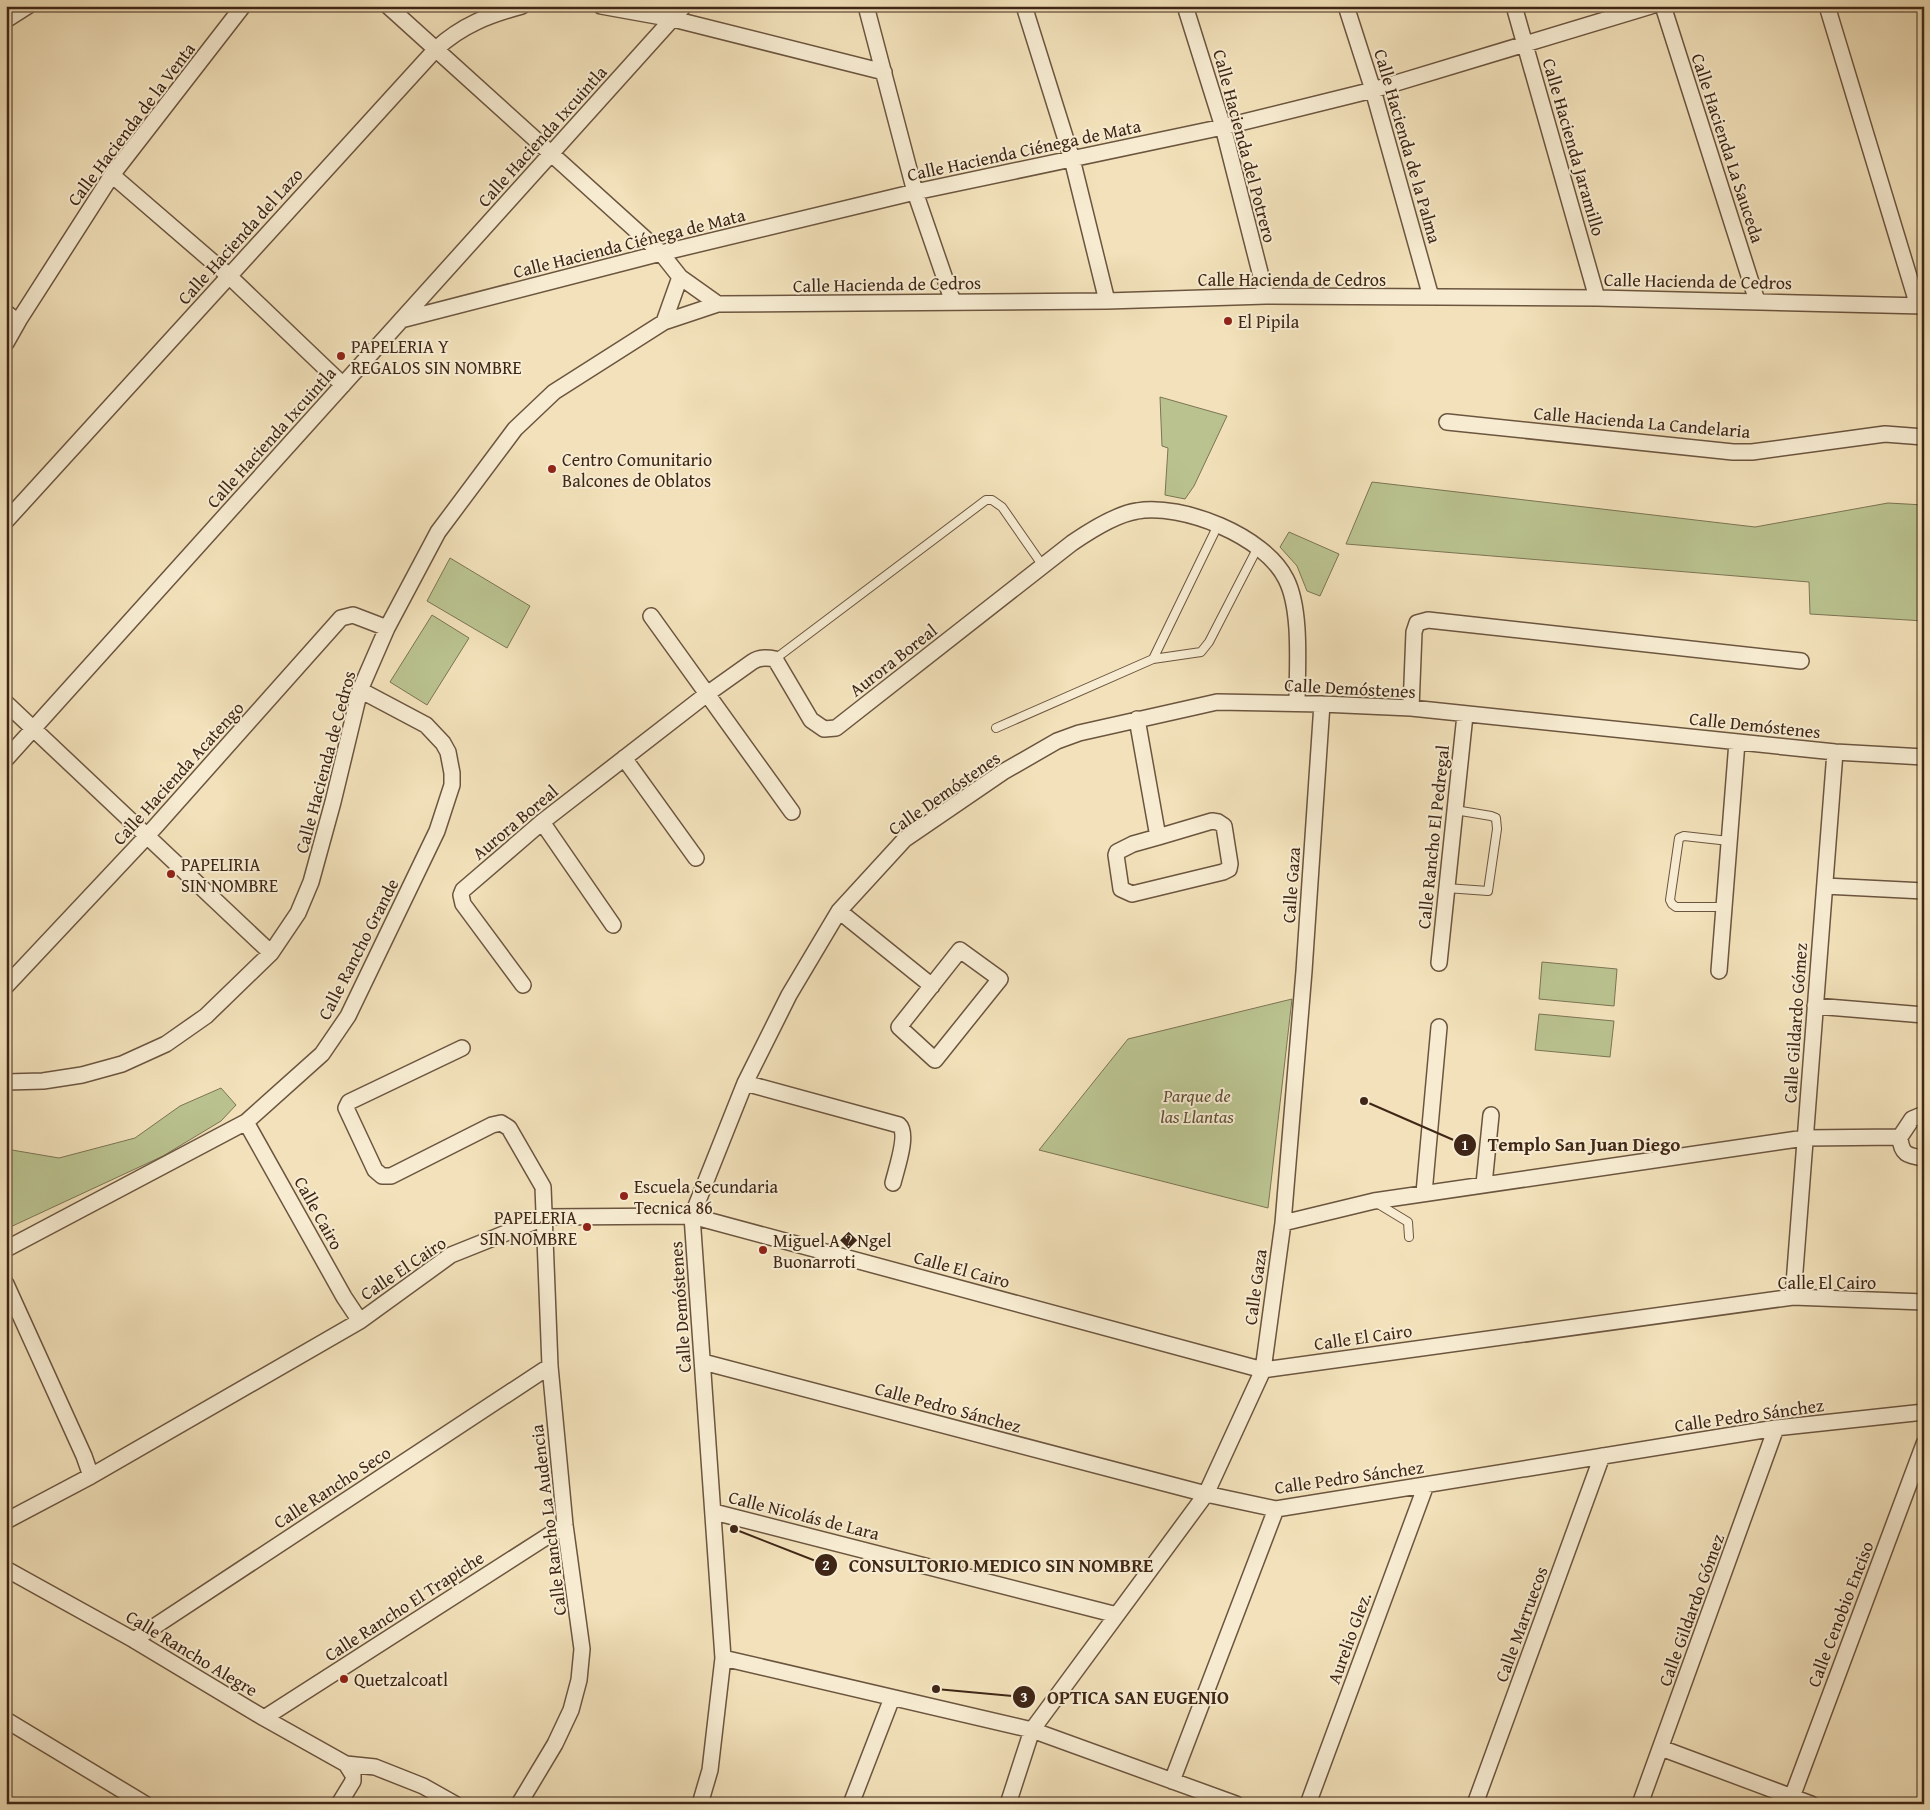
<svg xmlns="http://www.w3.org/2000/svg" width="1930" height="1810" font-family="'Gentium Book Plus',serif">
  <rect width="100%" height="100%" fill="#f2e1ba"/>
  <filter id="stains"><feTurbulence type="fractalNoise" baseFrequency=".004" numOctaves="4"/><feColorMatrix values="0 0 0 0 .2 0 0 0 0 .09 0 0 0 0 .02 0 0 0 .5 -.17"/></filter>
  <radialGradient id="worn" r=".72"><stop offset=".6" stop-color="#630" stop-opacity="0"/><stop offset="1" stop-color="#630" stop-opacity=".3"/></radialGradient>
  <path fill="#bac390" stroke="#7c7453" d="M 1160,397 L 1227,416 L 1194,486 L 1185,499 L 1165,495 L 1168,448 L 1162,446 Z
    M 1372,482 L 1755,527 L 1888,503 L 1924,505 L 1924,621 L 1810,614 L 1809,582 L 1346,544 Z
    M 1289,532 L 1339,554 L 1320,596 L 1307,591 L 1297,566 L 1280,547 Z
    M 450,558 L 530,606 L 507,648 L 427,601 Z
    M 432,615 L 469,638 L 427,705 L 390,682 Z
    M 1542,962 L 1617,969 L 1614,1006 L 1539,999 Z
    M 1292,999 L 1268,1208 L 1039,1150 L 1128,1039 Z
    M 1539,1014 L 1614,1021 L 1610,1057 L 1535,1050 Z
    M 221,1088 L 236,1105 L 221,1121 L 163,1156 L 6,1229 L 6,1149 L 59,1158 L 135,1138 L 180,1106 Z"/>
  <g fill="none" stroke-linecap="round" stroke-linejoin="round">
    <g stroke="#6c553f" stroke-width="10">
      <path id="service" d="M 775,659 L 986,500 L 992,500 L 1002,507 L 1043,566
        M 1153,659 L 1218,525
        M 996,728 L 1153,659 L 1201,652 L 1209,642 L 1258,547
        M 1446,888 L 1488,891 L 1497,829 L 1496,818 L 1491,816 L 1455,810
        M 1725,907 L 1676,907 L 1672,904 L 1670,900 L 1679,838 L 1684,836 L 1729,841
        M 1375,1202 L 1408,1222 L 1409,1237"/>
    </g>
    <g stroke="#6c553f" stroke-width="14">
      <path id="pedestrian" d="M 6,310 L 19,320"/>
    </g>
    <g stroke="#6c553f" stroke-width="18">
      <path id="minor" d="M 388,6 L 661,253 L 680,277 L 718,304
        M 601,6 L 673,19 L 884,72
        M 866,6 L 915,192 L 953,302
        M 1024,6 L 1072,159 L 1107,301
        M 1185,6 L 1223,127 L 1266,296
        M 1346,6 L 1373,90 L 1431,297
        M 1514,6 L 1597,298
        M 1663,6 L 1757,301
        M 1827,6 L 1918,306
        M 6,20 L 28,6
        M 112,175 L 229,276 L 343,385
        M 401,320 L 661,253 L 915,192 L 1223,127 L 1373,90 L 1651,6
        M 664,322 L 680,277
        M 6,343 L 19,320 L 112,175 L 243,6
        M 1447,422 L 1733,452 L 1752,452 L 1885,434 L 1924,437
        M 6,521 L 436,49 C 462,25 489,15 522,6
        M 651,616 L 792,812
        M 6,703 L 271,953
        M 1411,708 L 1414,632 L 1417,623 L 1428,620 L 1801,661
        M 1137,719 L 1158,837 L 1133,844 L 1117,852 L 1116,855 L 1121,889 L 1132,894 L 1223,872 L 1229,869 L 1230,864 L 1224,826 L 1218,822 L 1212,821 L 1158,837
        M 624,758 L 696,858
        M 6,759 L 684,6
        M 542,822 L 613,925
        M 1825,886 L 1924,891
        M 839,911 L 932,986
        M 960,950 L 1000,979 L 935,1060 L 899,1027 Z
        M 1439,963 L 1465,715
        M 1719,971 L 1737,742
        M 523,985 L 463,904 L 461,895 L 463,890 L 542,822 L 707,694 L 752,662 C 759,657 766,657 775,659 L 811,720 L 824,729 L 836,728 L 1072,543 C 1088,532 1117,514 1137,511 C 1182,503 1265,536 1286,579 C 1302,610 1297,669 1297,703
        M 6,986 L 147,836 L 341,618 L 353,615 L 387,628
        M 1815,1006 L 1924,1015
        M 462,1048 L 349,1102 L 346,1108 L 375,1170 L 382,1176 L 391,1176 L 492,1125 L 501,1123 L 509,1128 L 543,1187 L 550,1366 L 565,1525 L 582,1649 L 579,1680 L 571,1710 L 555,1744 L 519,1804
        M 6,1082 L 43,1081 L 82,1075 L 122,1064 L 166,1044 L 206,1016 L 271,953 L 298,913 L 311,882 L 333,802 L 360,690 L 387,628 L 438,532 L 515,429 L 554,392 L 664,322 L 718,304 L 1107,301 L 1266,296 L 1597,298 L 1924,306
        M 745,1083 L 899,1125 C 909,1134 896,1170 893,1183
        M 1924,1114 L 1912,1119 L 1900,1137 C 1901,1154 1907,1156 1924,1158
        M 246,1122 L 344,1297 L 360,1321
        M 1484,1184 L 1491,1115
        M 1424,1193 L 1439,1027
        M 1283,1223 L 1374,1201 L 1805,1138 L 1900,1137
        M 6,1249 L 246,1122 L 322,1054 L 348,1016 L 437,831 L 452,785 L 452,773 L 448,752 L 443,743 L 426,725 L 360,690
        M 6,1284 L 84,1456 L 91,1476
        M 1793,1297 L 1835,752
        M 703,1362 L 1206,1494 L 1276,1509 L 1776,1428 L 1924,1412
        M 714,1512 L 1117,1615
        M 6,1521 L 91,1476 L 360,1321 L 451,1255 L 546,1217 L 692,1216 L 1263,1370 L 1793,1297 L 1924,1302
        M 6,1569 L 134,1640 L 264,1718 L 346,1764 L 353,1775 L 353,1781 L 339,1804
        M 134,1640 L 550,1366
        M 723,1658 L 1032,1730 L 1236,1804
        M 264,1718 L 565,1525
        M 6,1720 L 145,1804
        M 1661,1748 L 1811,1804
        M 346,1764 L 375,1767 L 423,1786 L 455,1804
        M 1172,1781 L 1276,1509
        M 1792,1797 L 1924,1444
        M 700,1804 L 710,1770 L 723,1658 L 692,1216 L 745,1083 L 789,995 L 839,911 L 905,839 L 1003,772 L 1057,741 L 1079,733 L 1217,702 L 1322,704 L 1411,708 L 1835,752 L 1924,757
        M 851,1804 L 892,1698
        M 1008,1804 L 1032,1730 L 1206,1494 L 1263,1370 L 1283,1223 L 1304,971 L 1322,704
        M 1308,1804 L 1426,1485
        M 1475,1804 L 1602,1456
        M 1640,1804 L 1776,1428"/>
    </g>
    <use href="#service" stroke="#f7ecd2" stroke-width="8"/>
    <use href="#pedestrian" stroke="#f7ecd2" stroke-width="11"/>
    <use href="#minor" stroke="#f7ecd2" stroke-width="15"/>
  </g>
  <g fill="#8f2418" stroke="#f7ecd2" stroke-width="2">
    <circle cx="1228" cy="321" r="5"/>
    <circle cx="341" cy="356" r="5"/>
    <circle cx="552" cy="469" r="5"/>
    <circle cx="171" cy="874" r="5"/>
    <circle cx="624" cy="1196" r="5"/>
    <circle cx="587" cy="1227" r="5"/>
    <circle cx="763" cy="1250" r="5"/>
    <circle cx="344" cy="1679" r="5"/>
  </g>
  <g text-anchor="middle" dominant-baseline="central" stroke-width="4" stroke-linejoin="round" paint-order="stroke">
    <g font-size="18" fill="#3f2616" stroke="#f7ecd2">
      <text transform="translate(131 124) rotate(-53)">Calle Hacienda de la Venta</text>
      <text transform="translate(542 136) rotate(-48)">Calle Hacienda Ixcuintla</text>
      <text transform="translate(1245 146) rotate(75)">Calle Hacienda del Potrero</text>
      <text transform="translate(1408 146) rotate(74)">Calle Hacienda de la Palma</text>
      <text transform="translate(1574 147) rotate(74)">Calle Hacienda Jaramillo</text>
      <text transform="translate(1728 148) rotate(72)">Calle Hacienda La Sauceda</text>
      <text transform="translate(1024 150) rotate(-12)">Calle Hacienda Ciénega de Mata</text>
      <text transform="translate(240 236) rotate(-48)">Calle Hacienda del Lazo</text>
      <text transform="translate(629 243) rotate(-14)">Calle Hacienda Ciénega de Mata</text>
      <text x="1292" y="279">Calle Hacienda de Cedros</text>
      <text transform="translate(1698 281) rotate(1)">Calle Hacienda de Cedros</text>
      <text transform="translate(887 284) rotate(-1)">Calle Hacienda de Cedros</text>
      <text transform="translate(1642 422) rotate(5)">Calle Hacienda La Candelaria</text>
      <text transform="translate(271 437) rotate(-48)">Calle Hacienda Ixcuintla</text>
      <text transform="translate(893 660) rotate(-38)">Aurora Boreal</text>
      <text transform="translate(1350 688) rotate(3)">Calle Demóstenes</text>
      <text transform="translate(1755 725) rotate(6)">Calle Demóstenes</text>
      <text transform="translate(325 762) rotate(-75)">Calle Hacienda de Cedros</text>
      <text transform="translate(178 773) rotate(-48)">Calle Hacienda Acatengo</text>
      <text transform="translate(944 793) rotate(-35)">Calle Demóstenes</text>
      <text transform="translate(515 822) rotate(-40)">Aurora Boreal</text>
      <text transform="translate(1433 837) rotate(-84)">Calle Rancho El Pedregal</text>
      <text transform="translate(1291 885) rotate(-86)">Calle Gaza</text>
      <text transform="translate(358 949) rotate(-63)">Calle Rancho Grande</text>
      <text transform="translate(1795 1023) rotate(-86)">Calle Gildardo Gómez</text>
      <text transform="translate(319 1213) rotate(61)">Calle Cairo</text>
      <text transform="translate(403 1268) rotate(-34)">Calle El Cairo</text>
      <text transform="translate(962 1269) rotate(15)">Calle El Cairo</text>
      <text x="1827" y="1282">Calle El Cairo</text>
      <text transform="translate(1255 1287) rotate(-82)">Calle Gaza</text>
      <text transform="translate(680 1307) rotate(-94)">Calle Demóstenes</text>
      <text transform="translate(1363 1337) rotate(-8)">Calle El Cairo</text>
      <text transform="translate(948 1407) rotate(15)">Calle Pedro Sánchez</text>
      <text transform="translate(1749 1415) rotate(-8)">Calle Pedro Sánchez</text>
      <text transform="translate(1349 1477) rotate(-8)">Calle Pedro Sánchez</text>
      <text transform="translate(332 1487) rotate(-33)">Calle Rancho Seco</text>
      <text transform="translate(804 1515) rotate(14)">Calle Nicolás de Lara</text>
      <text transform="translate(548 1520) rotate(-97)">Calle Rancho La Audencia</text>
      <text transform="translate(404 1606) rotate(-33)">Calle Rancho El Trapiche</text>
      <text transform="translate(1691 1610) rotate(-70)">Calle Gildardo Gómez</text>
      <text transform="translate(1840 1614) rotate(-69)">Calle Cenobio Enciso</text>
      <text transform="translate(1521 1624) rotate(-70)">Calle Marruecos</text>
      <text transform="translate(1349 1638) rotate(-70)">Aurelio Glez.</text>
      <text transform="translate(192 1653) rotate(31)">Calle Rancho Alegre</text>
    </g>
    <g font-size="18" fill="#3f2616" stroke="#f7ecd2" text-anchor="start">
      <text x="1238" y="321">El Pipila</text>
      <text x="351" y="346">PAPELERIA Y<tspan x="351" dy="21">REGALOS SIN NOMBRE</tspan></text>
      <text x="562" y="459">Centro Comunitario<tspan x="562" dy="21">Balcones de Oblatos</tspan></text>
      <text x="181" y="864">PAPELIRIA<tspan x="181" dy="21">SIN NOMBRE</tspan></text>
      <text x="634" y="1186">Escuela Secundaria<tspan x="634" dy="21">Tecnica 86</tspan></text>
      <text x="577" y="1217" text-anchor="end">PAPELERIA<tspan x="577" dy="21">SIN NOMBRE</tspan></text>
      <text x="773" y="1240">Miguel A�Ngel<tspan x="773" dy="21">Buonarroti</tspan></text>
      <text x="354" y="1679">Quetzalcoatl</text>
    </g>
    <g font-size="18" font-style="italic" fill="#5e4d34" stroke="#f7ecd2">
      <text x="1197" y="1095">Parque de<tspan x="1197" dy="21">las Llantas</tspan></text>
    </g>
  </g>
  <path fill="none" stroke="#3f2616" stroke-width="2" d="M1364 1101L1465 1145M734 1529L826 1565M936 1689L1024 1697"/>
  <g fill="#3f2616" stroke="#f7ecd2" stroke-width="2">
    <circle cx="1364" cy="1101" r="5"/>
    <circle cx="734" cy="1529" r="5"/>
    <circle cx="936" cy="1689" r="5"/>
    <circle cx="1465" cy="1145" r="12"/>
    <circle cx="826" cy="1565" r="12"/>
    <circle cx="1024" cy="1697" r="12"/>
  </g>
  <g font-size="15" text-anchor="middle" font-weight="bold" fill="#fff">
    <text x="1465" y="1150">1</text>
    <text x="826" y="1570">2</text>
    <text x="1024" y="1702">3</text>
  </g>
  <g font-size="19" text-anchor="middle" font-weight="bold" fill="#3f2616" stroke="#f7ecd2" stroke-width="4" stroke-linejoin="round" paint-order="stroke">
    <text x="1584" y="1151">Templo San Juan Diego</text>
    <text x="1001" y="1572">CONSULTORIO MEDICO SIN NOMBRE</text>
    <text x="1138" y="1704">OPTICA SAN EUGENIO</text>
  </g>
  <rect width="1930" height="1810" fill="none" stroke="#f2e1ba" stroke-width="25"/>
  <rect x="8" y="8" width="1915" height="1795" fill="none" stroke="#3f2616" stroke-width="2.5"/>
  <rect x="12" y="12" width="1905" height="1785" fill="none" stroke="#3f2616"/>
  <rect width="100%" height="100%" filter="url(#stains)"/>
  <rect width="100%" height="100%" fill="url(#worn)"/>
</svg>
